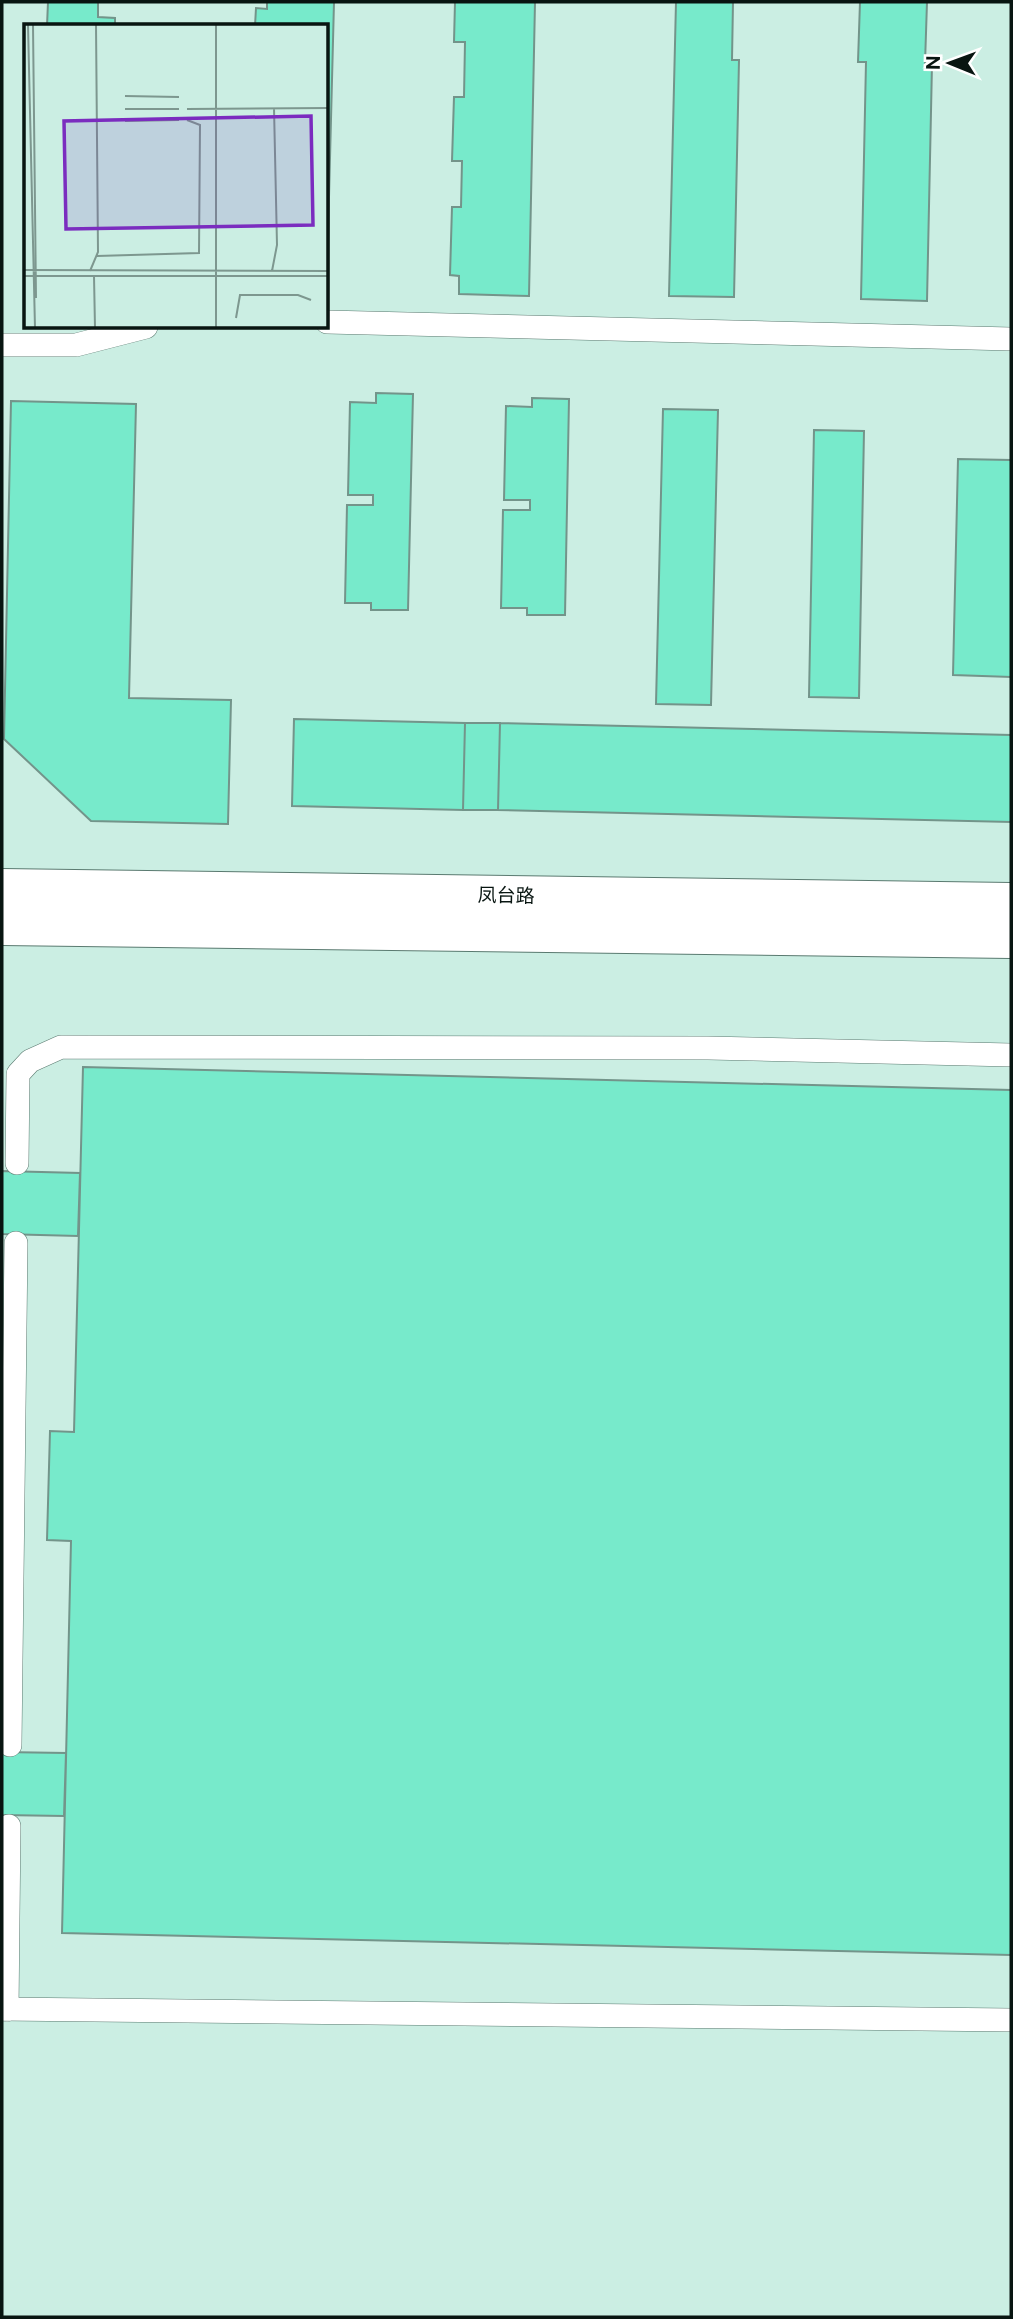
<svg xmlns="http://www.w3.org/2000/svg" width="1013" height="2319" font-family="'Public Sans','Noto Sans SC',sans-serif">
  <rect width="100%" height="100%" fill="#cbeee3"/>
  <path fill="#77eacb" stroke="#73948a" stroke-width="2" d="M 48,2 L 98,2 L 98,17 L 115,18 L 115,26 L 47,26 Z
    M 267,2 L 334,2 L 327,275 L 327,26 L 255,26 L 256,8 L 267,9 Z
    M 455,2 L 535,2 L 529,296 L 459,294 L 459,276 L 450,275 L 452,207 L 461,207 L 462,161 L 452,161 L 454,97 L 464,97 L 465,42 L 454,42 Z
    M 676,2 L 733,2 L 732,60 L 739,60 L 734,297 L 669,296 Z
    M 860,2 L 927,2 L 925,64 L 932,64 L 927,301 L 861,299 L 866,62 L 858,62 Z
    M 376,393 L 413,394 L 408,610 L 371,610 L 371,603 L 345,603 L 347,505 L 373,505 L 373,495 L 348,495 L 350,402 L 376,403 Z
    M 532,398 L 569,399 L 565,615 L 527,615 L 527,608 L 501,608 L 503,510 L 530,510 L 530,500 L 504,500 L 506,406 L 532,407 Z
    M 11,401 L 136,404 L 129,698 L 231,700 L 228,824 L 91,821 L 4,739 Z
    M 663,409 L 718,410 L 711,705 L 656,704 Z
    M 814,430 L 864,431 L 859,698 L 809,697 Z
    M 958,459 L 1011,460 L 1011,677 L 953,675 Z
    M 294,719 L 465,723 L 463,810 L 292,806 Z
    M 465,723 L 500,723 L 498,810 L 463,810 Z
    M 500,723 L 1011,735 L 1011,822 L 498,810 Z
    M 83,1067 L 1011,1090 L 1011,1955 L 62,1933 L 71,1541 L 47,1540 L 50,1431 L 74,1432 Z
    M 2,1171 L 80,1173 L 78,1236 L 2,1234 Z
    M 2,1752 L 66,1753 L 64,1816 L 2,1815 Z"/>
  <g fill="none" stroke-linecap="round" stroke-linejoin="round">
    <g stroke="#5a7a70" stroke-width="24">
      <path id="lane" d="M 327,322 L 1011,339
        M 2,345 L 76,345 L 146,327
        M 17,1163 L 18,1074 L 30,1061 L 61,1047 L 708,1048 L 1011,1055
        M 10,1745 L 16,1243
        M 2,2009 L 1011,2020
        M 7,2010 L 9,1826"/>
    </g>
    <g stroke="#5a7a70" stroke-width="40">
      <path id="street" d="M 2,888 L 1011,902
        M 2,926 L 1011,939"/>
    </g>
    <use href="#lane" stroke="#fff" stroke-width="23"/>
    <use href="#street" stroke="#fff" stroke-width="38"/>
  </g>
  <g text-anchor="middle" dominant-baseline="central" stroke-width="5" stroke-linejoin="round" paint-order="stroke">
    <g font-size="19" fill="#081511" stroke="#fff">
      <text transform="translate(506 895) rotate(1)">凤台路</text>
    </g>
  </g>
  <g transform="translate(24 24)">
    <rect width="304" height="304" fill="#cbeee3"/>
    <path fill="none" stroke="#7d978f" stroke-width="2" d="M 4,1 L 11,304M 9,1 L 12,274M 192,1 L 192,304M 101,72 L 155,73M 101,85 L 155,85M 163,85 L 305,84M 101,97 L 155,96M 73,232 L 175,229 L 176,101 L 163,96M 0,246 L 305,247M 66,247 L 74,228 L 72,1M 248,247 L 253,221 L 250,84M 0,252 L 305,252M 70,252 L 71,304M 212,294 L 216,271 L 274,271 L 287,276M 304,304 L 305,146"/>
    <path fill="#7b2cbf" fill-opacity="0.15" stroke="#7b2cbf" stroke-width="3.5" d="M 287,92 L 289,201 L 42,205 L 40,97 Z"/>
    <rect width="304" height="304" fill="none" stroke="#081511" stroke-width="3.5"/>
  </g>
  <rect width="1013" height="2319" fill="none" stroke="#081511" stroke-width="7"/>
  <g transform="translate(950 63) rotate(271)" stroke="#ffffff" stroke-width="5" paint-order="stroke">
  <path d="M0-5L12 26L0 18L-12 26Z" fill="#081511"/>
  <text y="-10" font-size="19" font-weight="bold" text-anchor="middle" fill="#081511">N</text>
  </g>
</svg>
